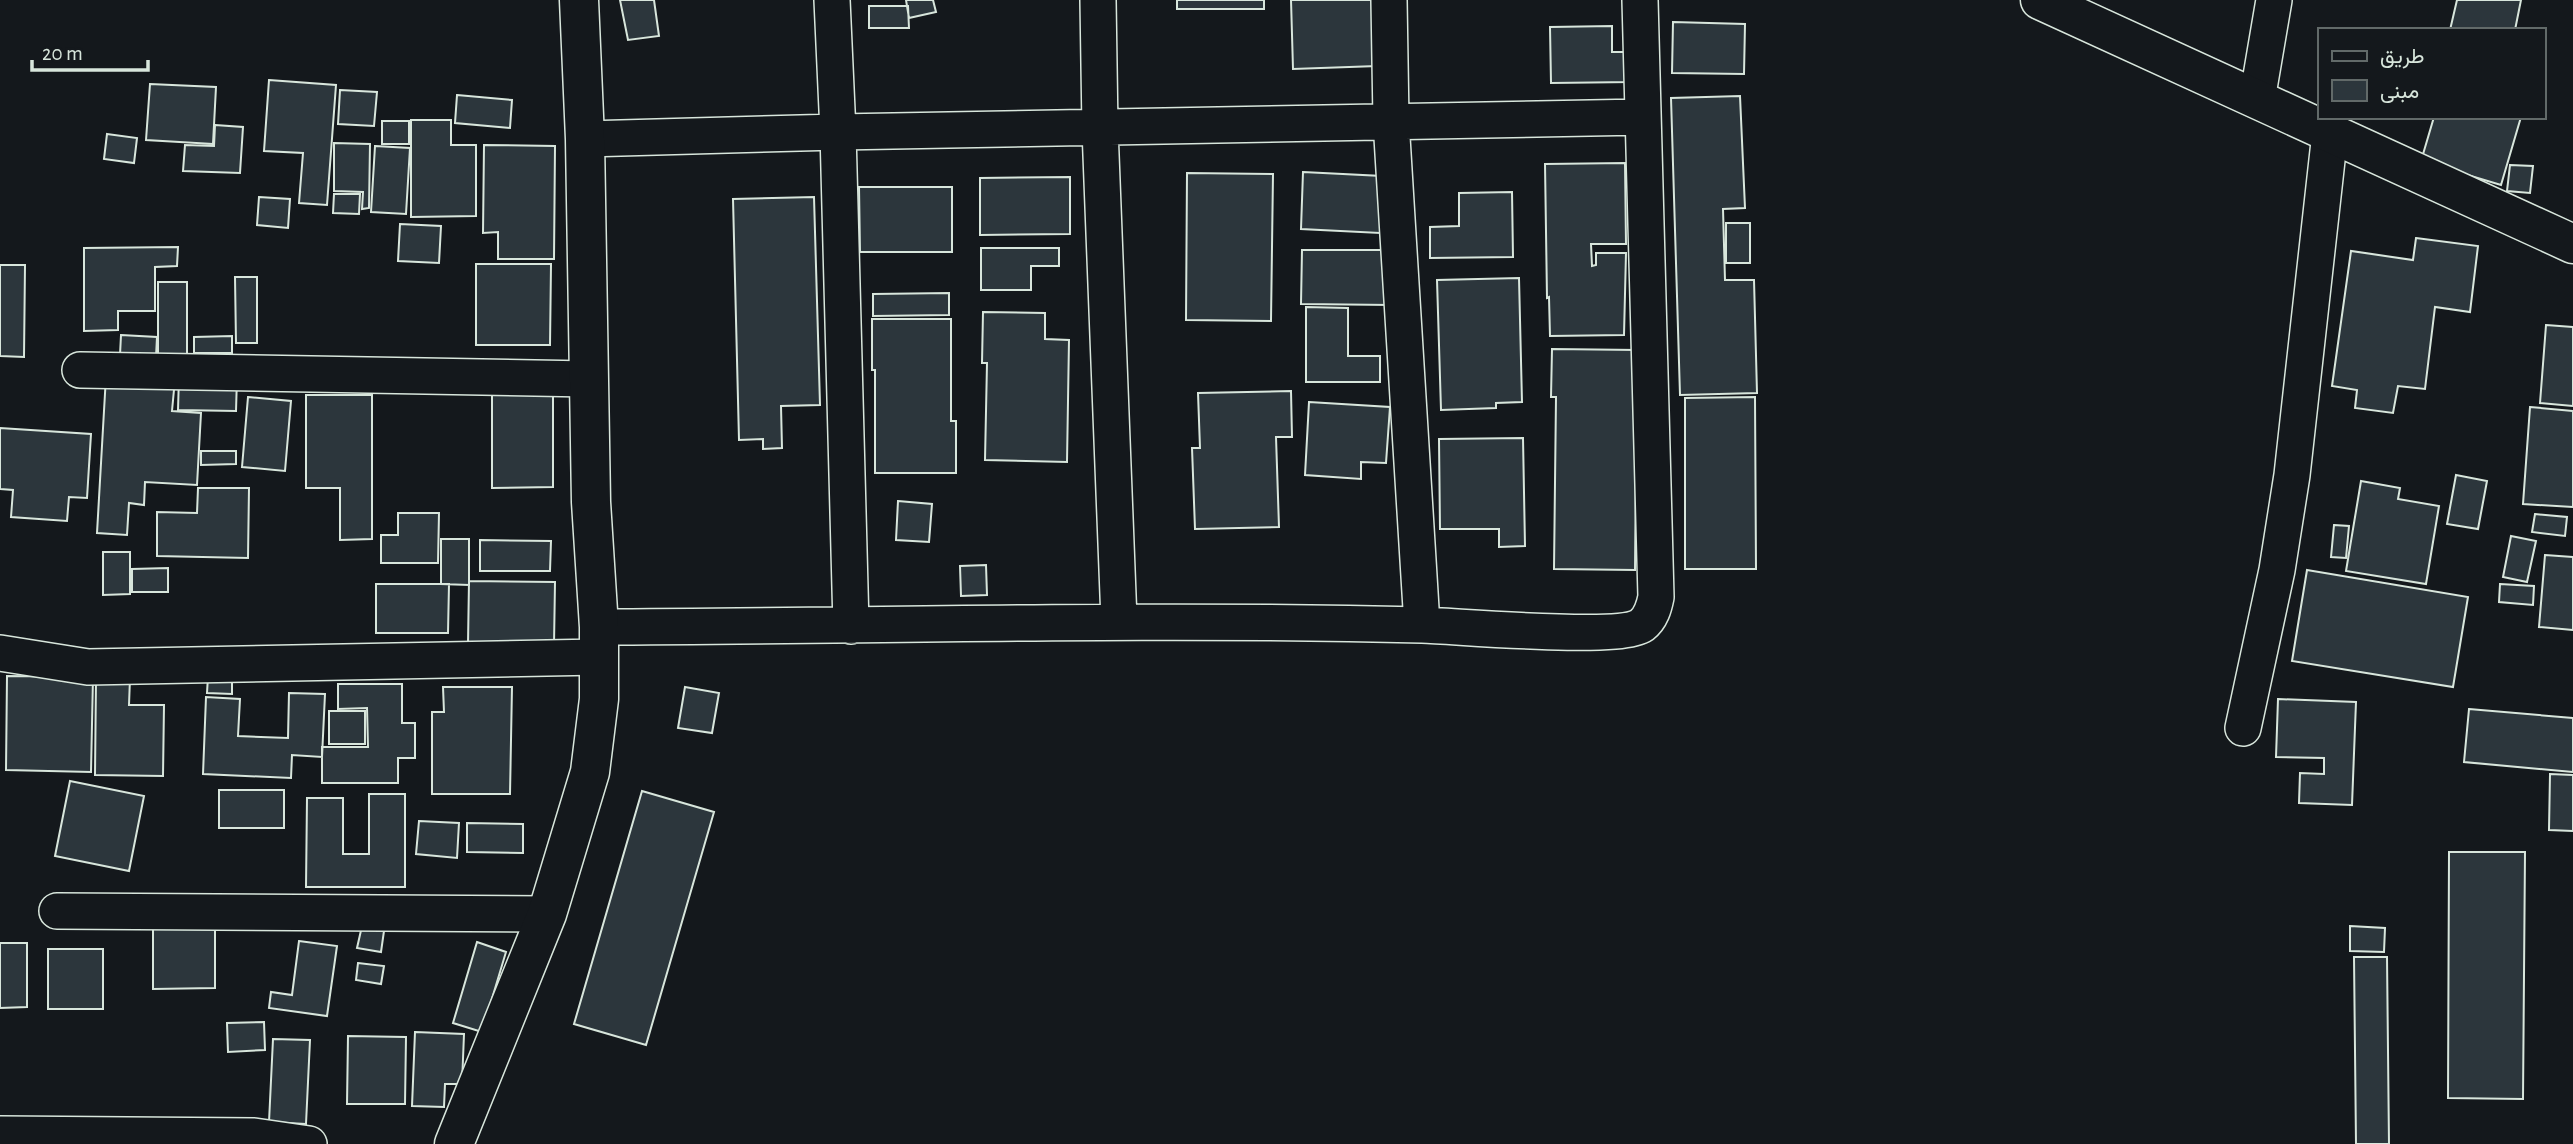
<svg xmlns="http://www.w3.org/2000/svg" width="2573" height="1144" font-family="'Alegreya Sans',Vazirmatn,sans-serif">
  <rect width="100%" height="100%" fill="#14181c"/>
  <path fill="#2c363c" stroke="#d8e6dc" stroke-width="2" d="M 620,0 L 654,0 L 659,36 L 628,40 Z
    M 906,0 L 933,0 L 936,12 L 909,18 Z
    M 1177,0 L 1264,0 L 1264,9 L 1177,9 Z
    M 1291,0 L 1377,0 L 1377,66 L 1293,69 Z
    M 2457,0 L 2521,0 L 2515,30 L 2450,30 Z
    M 869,6 L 908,6 L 909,28 L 869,28 Z
    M 1673,22 L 1745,24 L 1744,74 L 1672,73 Z
    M 1612,26 L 1612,52 L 1632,52 L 1632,82 L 1551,83 L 1550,27 Z
    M 269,80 L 336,85 L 327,205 L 299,203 L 303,153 L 264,151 Z
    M 150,84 L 216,87 L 213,144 L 146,140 Z
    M 340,90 L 377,92 L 374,126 L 338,124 Z
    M 457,95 L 512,100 L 510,128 L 455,123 Z
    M 1740,96 L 1745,208 L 1723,209 L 1725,280 L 1754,280 L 1757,393 L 1680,395 L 1671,98 Z
    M 2434,117 L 2521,117 L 2501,185 L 2421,161 Z
    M 411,120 L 451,120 L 451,145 L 476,145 L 476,216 L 411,217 Z
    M 382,121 L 409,121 L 409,144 L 382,144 Z
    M 215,125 L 243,127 L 240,173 L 183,171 L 185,145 L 214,146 Z
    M 107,134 L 137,138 L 134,163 L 104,159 Z
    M 334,143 L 370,144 L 369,208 L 362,209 L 363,192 L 334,191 Z
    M 484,145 L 555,146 L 554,259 L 498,259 L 498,232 L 483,233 Z
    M 375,146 L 410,148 L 406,214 L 371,212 Z
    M 1625,163 L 1626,244 L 1591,244 L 1592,266 L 1596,265 L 1596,253 L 1626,253 L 1624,335 L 1550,336 L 1549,297 L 1547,298 L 1545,164 Z
    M 2510,165 L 2533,166 L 2530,193 L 2507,191 Z
    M 1303,172 L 1382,176 L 1380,233 L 1301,229 Z
    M 1187,173 L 1273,174 L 1271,321 L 1186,320 Z
    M 1070,177 L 1070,234 L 980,235 L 980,178 Z
    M 859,187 L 952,187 L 952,252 L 860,252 Z
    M 1512,192 L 1513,257 L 1430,258 L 1430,227 L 1459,226 L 1459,193 Z
    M 334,194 L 360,194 L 359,214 L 333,213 Z
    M 259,197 L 290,199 L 288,228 L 257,225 Z
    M 814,197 L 820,405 L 781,406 L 782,448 L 763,449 L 763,439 L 739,440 L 733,199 Z
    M 1726,223 L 1750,223 L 1750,263 L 1726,263 Z
    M 400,224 L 441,226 L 439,263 L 398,261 Z
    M 2416,238 L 2478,246 L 2470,312 L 2435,307 L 2425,389 L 2398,386 L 2393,413 L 2355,408 L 2357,390 L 2332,386 L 2351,251 L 2413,260 Z
    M 178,247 L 177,266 L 155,267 L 155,311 L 118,311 L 118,330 L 84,331 L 84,248 Z
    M 981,248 L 1059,248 L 1059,266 L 1031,266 L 1031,290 L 981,290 Z
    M 1302,250 L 1391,250 L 1391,305 L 1301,304 Z
    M 476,264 L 551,264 L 550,345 L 476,345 Z
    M 0,265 L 25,265 L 24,357 L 0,356 Z
    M 235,277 L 257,277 L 257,343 L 236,343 Z
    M 1519,278 L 1522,402 L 1496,403 L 1496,408 L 1441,410 L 1437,280 Z
    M 158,282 L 187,282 L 187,363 L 158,363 Z
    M 949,293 L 949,315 L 873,316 L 873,294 Z
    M 1306,307 L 1348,308 L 1348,356 L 1380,356 L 1380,382 L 1306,382 Z
    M 983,312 L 1045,313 L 1045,339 L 1069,340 L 1067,462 L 985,460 L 987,363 L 982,363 Z
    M 872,319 L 951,319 L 951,421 L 956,421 L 956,473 L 875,473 L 875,370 L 872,370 Z
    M 2546,325 L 2573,327 L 2573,406 L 2540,403 Z
    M 121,335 L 157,337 L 156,357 L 120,355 Z
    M 232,336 L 232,353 L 194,353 L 194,337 Z
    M 1552,349 L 1637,350 L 1635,570 L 1554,569 L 1556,397 L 1551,397 Z
    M 106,376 L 175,379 L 172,411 L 201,413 L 197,485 L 145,482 L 144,505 L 129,503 L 127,535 L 97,533 Z
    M 179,376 L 237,377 L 236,411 L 178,410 Z
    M 492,391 L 553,391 L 553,487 L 492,488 Z
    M 1291,391 L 1292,437 L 1276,437 L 1279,527 L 1195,529 L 1192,448 L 1200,448 L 1198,393 Z
    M 306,395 L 372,395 L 372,539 L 340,540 L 340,488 L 306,488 Z
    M 248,397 L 291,401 L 285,471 L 242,467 Z
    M 1755,397 L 1756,569 L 1685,569 L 1685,398 Z
    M 1309,402 L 1390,407 L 1386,463 L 1361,462 L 1361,479 L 1305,475 Z
    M 2530,407 L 2573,411 L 2573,507 L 2523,504 Z
    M 0,428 L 91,434 L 87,498 L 69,497 L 67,521 L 11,517 L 13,490 L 0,489 Z
    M 1523,438 L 1525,546 L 1499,547 L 1499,529 L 1440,529 L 1439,439 Z
    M 201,451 L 236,451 L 236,464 L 201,465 Z
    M 2456,475 L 2487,481 L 2478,529 L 2447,524 Z
    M 2361,481 L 2400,488 L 2398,499 L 2439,506 L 2426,584 L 2346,571 Z
    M 198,488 L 249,488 L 248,558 L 157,556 L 157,512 L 197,513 Z
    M 898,501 L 932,504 L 929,542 L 896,540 Z
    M 398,513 L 439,513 L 438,563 L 381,563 L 381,535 L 398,535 Z
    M 2535,514 L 2567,517 L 2565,536 L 2532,532 Z
    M 2334,525 L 2349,526 L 2346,558 L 2331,557 Z
    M 2511,536 L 2536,541 L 2527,582 L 2503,577 Z
    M 441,539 L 469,539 L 469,585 L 441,584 Z
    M 480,540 L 551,541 L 550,571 L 480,571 Z
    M 103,552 L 130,552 L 130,594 L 103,595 Z
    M 2545,555 L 2573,557 L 2573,630 L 2539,627 Z
    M 986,565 L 987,595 L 961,596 L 960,566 Z
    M 168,568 L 168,592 L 132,592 L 132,569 Z
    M 2307,570 L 2468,597 L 2453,687 L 2292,661 Z
    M 469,581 L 555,582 L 554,645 L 468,644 Z
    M 376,584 L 449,584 L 448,633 L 376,633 Z
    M 2500,584 L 2534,586 L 2533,605 L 2499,602 Z
    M 7,676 L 93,677 L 91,772 L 6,770 Z
    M 208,676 L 232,677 L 232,694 L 207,693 Z
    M 130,678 L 129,705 L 164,705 L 163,776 L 95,775 L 96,679 Z
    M 338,684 L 402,684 L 402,723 L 415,723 L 415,758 L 398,758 L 398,783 L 322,783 L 322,747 L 368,747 L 367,708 L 338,709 Z
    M 443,687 L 512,687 L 510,794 L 432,794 L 432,712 L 444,712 Z
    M 685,687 L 719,693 L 712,733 L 678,728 Z
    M 289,693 L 325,694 L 322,757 L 292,755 L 291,778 L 203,774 L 206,697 L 240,699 L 238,736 L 288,738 Z
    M 2278,699 L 2356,702 L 2352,805 L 2299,803 L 2300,773 L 2324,774 L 2324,758 L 2276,757 Z
    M 2469,709 L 2573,718 L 2573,772 L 2464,762 Z
    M 329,711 L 365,711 L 365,744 L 329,744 Z
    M 2550,774 L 2573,775 L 2573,831 L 2549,830 Z
    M 70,781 L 144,796 L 129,871 L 55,856 Z
    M 219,790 L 284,790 L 284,828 L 219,828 Z
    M 642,791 L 714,812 L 646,1045 L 574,1024 Z
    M 369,794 L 405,794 L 405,887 L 306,887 L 307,798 L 343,798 L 343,854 L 369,854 Z
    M 419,821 L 459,823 L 457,858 L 416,854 Z
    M 467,823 L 523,824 L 523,853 L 467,852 Z
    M 2449,852 L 2525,852 L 2523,1099 L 2448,1098 Z
    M 362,926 L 384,931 L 381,952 L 357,948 Z
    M 2350,926 L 2385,928 L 2384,952 L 2350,951 Z
    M 153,927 L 215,927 L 215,988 L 153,989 Z
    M 299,941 L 337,946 L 327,1016 L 269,1008 L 271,992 L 292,995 Z
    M 477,942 L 506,952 L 482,1032 L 453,1023 Z
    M 0,943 L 27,943 L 27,1007 L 0,1008 Z
    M 48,949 L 103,949 L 103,1009 L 48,1009 Z
    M 2354,957 L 2387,957 L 2389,1144 L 2356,1144 Z
    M 358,963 L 384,966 L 381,984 L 356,980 Z
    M 264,1022 L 265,1050 L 228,1052 L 227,1023 Z
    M 415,1032 L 464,1034 L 462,1084 L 445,1084 L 444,1107 L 412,1106 Z
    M 348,1036 L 406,1037 L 405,1104 L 347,1104 Z
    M 273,1039 L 310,1040 L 306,1124 L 269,1122 Z"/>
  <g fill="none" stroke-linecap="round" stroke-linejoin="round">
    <g stroke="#d8e6dc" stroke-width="38">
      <path id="minor" d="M 832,0 L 838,132 L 851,626
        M 1098,0 L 1100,129 L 1119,621
        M 1389,0 L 1391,121 L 1422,625
        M 2257,100 L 2274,0
        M 585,139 L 838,132 L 1643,117
        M 80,370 L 589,379
        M 599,627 C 873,626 1148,618 1422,625 C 1459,626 1619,641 1642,625 C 1651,618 1654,607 1656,597 L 1640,0
        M 0,653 L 88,667 L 599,657
        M 2243,728 L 2277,570 L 2292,475 L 2330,133
        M 57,911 L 547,914
        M 0,1134 L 254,1136 L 309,1144"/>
    </g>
    <g stroke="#d8e6dc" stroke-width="41">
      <path id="tertiary" d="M 2040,0 L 2573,244
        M 454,1144 L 547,914 L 590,772 L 599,699 L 599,627 L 591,502 L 585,139 L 579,0"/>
    </g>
    <use href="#minor" stroke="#14181c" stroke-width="35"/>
    <use href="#tertiary" stroke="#14181c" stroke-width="38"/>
  </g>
  <rect x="2318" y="28" width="228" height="91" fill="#14181c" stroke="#626a69" stroke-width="2"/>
  <rect x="2332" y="51" width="35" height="10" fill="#14181c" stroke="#626a69" stroke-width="2"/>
  <text x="2380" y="63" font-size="21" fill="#d8e6dc">طريق</text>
  <rect x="2332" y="80" width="35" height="21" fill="#2c363c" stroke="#626a69" stroke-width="2"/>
  <text x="2380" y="98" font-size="21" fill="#d8e6dc">مبنى</text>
  <path d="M32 60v10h116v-10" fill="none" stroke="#d8e6dc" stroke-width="3.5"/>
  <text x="42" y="60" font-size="21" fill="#d8e6dc" stroke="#14181c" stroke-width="5" paint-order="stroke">20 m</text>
</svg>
